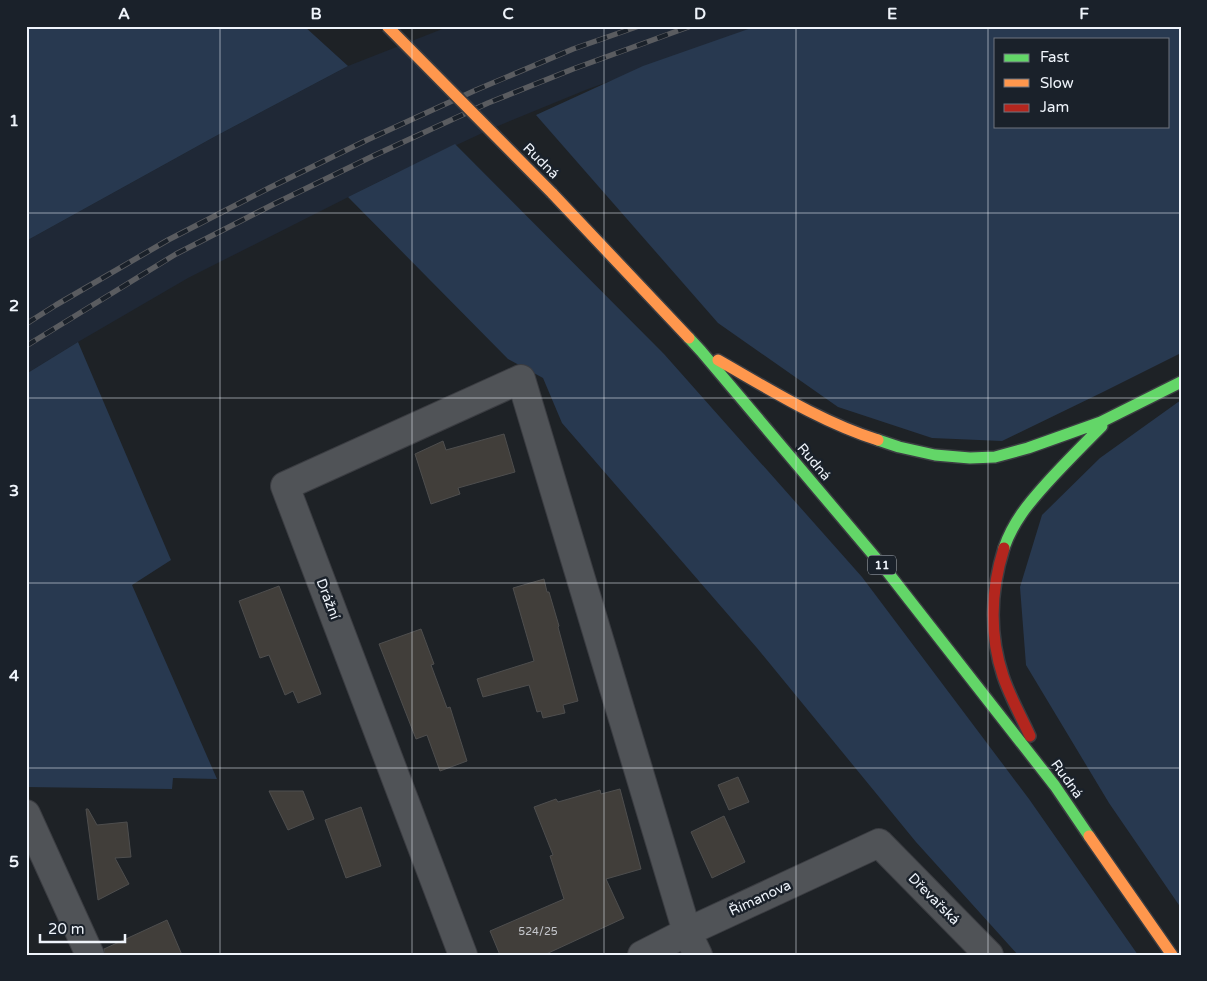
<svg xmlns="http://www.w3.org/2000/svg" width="1207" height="981" font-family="'Varela Round',sans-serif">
  <rect width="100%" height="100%" fill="#1e2226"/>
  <path fill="#1f2836" d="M 450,26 L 764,26 L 588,89 L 493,128 L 386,178 L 188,278 L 78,342 L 26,374 L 26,241 L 214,137 L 348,66 Z"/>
  <path fill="#283950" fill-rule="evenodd" d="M 26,26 L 304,26 L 348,66 L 214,137 L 26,241 Z
    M 757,26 L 1181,26 L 1181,353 L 1103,392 L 1002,441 L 932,438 L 838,407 L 718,323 L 536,115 L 643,66 ZM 996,39 L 1168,39 L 1168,126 L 996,126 Z
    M 455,144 L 664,354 L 862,577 L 1029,799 L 1138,955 L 1018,955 L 916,842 L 757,648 L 562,423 L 543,378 L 508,359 L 348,197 Z
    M 78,342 L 171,560 L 132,585 L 217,779 L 173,778 L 172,789 L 26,787 L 26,374 Z
    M 1181,400 L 1181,908 L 1109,803 L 1026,665 L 1020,587 L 1042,515 L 1100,458 Z"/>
  <path fill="#413e3a" stroke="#4e4e4e" d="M 504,434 L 515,472 L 458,488 L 460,494 L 431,504 L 415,454 L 443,441 L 446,450 Z
    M 544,579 L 547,592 L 549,592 L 559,626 L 558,627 L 578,701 L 563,705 L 565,713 L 543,718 L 541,711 L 537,712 L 529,685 L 483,697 L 477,679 L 534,661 L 513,588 Z
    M 279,586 L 321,694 L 298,703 L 293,691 L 285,695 L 269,655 L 260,658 L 239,601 Z
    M 421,629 L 434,664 L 431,665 L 447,708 L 450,707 L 467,761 L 440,771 L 427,735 L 416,739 L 379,644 Z
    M 738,777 L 749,802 L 729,810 L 718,785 Z
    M 620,789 L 641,869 L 606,879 L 624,918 L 544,955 L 500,955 L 490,931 L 564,899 L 550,856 L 553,855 L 534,807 L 556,799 L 558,802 L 600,790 L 601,794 Z
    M 269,791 L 303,791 L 314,819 L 288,830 Z
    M 361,807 L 381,866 L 346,878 L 325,820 Z
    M 86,809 L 88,809 L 97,825 L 127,822 L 131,857 L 115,858 L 129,884 L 98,900 Z
    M 724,816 L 745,862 L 712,878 L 691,832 Z
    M 167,920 L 182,955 L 105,955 L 104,949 Z"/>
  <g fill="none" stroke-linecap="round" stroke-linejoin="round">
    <g stroke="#3b3d42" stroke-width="30">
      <path id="street" d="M 26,814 L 90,955
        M 463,955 L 285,486 L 521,379 L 687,932 L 698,955
        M 642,955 L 687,932 L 879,843 L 989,955"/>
    </g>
    <g stroke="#3b3d42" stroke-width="14">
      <path id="fast" d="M 689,338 L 701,351 L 886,570 L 1055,786 L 1089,836
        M 878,440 L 899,447 L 935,455 L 970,458 L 995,457 L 1028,448 L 1101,422 L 1181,382
        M 1004,548 C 1013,522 1028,504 1046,484 C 1064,464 1083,445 1102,426"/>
    </g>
    <g stroke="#3b3d42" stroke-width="14">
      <path id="slow" d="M 552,193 L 689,338
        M 718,360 C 769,389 821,422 878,440
        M 1089,836 L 1172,955"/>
    </g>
    <g stroke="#3b3d42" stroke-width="14">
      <path id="jam" d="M 1004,548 C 991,589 989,634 1003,676 C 1010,697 1021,716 1030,736"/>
    </g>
    <use href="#street" stroke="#505357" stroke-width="28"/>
    <use href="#fast" stroke="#63d668" stroke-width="11"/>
    <use href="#slow" stroke="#ff974d" stroke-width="11"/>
    <use href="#jam" stroke="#b3261e" stroke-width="11"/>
    <g stroke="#5a5c60" stroke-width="5.5">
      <path id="rail" d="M 26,324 L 56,305 L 168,240 L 269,188 L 367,140 L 476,90 L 573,49 L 639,26
        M 26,346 L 176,254 L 274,204 L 373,156 L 488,103 L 573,69 L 691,26"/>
    </g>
    <use href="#rail" stroke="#1a212a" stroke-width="4" stroke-dasharray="11" stroke-linecap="butt"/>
    <g stroke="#3b3d42" stroke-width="14" stroke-linecap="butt">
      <path id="slow-bridge" d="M 387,26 L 552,193"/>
    </g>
    <use href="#slow-bridge" stroke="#ff974d" stroke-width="11"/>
  </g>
  <path fill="none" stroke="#eff4fb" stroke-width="1" stroke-opacity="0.55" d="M 220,26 L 220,955M 412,26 L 412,955M 604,26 L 604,955M 796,26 L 796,955M 988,26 L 988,955M 26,213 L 1181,213M 26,398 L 1181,398M 26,583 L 1181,583M 26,768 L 1181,768"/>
  <g text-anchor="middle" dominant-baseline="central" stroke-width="5" stroke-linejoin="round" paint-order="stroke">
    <g font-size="11" fill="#c4c6cb">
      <text x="538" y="931">524/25</text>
    </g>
    <rect fill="#1a212a" stroke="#afb5bc" stroke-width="1" x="868" y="555.5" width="28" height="19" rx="4"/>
    <g font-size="12" font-weight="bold" fill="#eff4fb">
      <text x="882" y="565">11</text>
    </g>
    <g font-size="14" fill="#eff4fb" stroke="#1a212a">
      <text transform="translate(541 161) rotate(45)">Rudná</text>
      <text transform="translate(814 462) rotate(50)">Rudná</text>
      <text transform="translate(328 599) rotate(69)">Drážní</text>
      <text transform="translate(1067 779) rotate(54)">Rudná</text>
      <text transform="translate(760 898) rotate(-25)">Římanova</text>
      <text transform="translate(934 899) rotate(45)">Dřevařská</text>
    </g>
  </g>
  <rect width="1207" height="981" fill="none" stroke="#1a212a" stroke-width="55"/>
  <rect x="994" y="38" width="175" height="90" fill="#1a212a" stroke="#6f757e"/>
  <rect x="1004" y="54" width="25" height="8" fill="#63d668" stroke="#6f757e"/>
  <text x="1040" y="62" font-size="15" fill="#eff4fb">Fast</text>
  <rect x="1004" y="79" width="25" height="8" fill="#ff974d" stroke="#6f757e"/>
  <text x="1040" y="88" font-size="15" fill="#eff4fb">Slow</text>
  <rect x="1004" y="104" width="25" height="8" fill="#b3261e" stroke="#6f757e"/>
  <text x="1040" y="112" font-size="15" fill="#eff4fb">Jam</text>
  <path d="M40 934v8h85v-8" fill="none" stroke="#eff4fb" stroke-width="2.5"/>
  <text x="48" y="934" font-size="15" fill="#eff4fb" stroke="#1a212a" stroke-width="4" paint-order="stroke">20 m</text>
  <rect x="28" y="28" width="1152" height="926" fill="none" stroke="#eff4fb" stroke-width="2"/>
  <g font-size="16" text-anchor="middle" font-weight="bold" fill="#eff4fb">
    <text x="124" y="19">A</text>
    <text x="316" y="19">B</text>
    <text x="508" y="19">C</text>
    <text x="700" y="19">D</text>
    <text x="892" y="19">E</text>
    <text x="1084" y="19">F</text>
    <text x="14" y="126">1</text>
    <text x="14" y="311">2</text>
    <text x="14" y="496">3</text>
    <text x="14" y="681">4</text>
    <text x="14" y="867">5</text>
  </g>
</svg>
